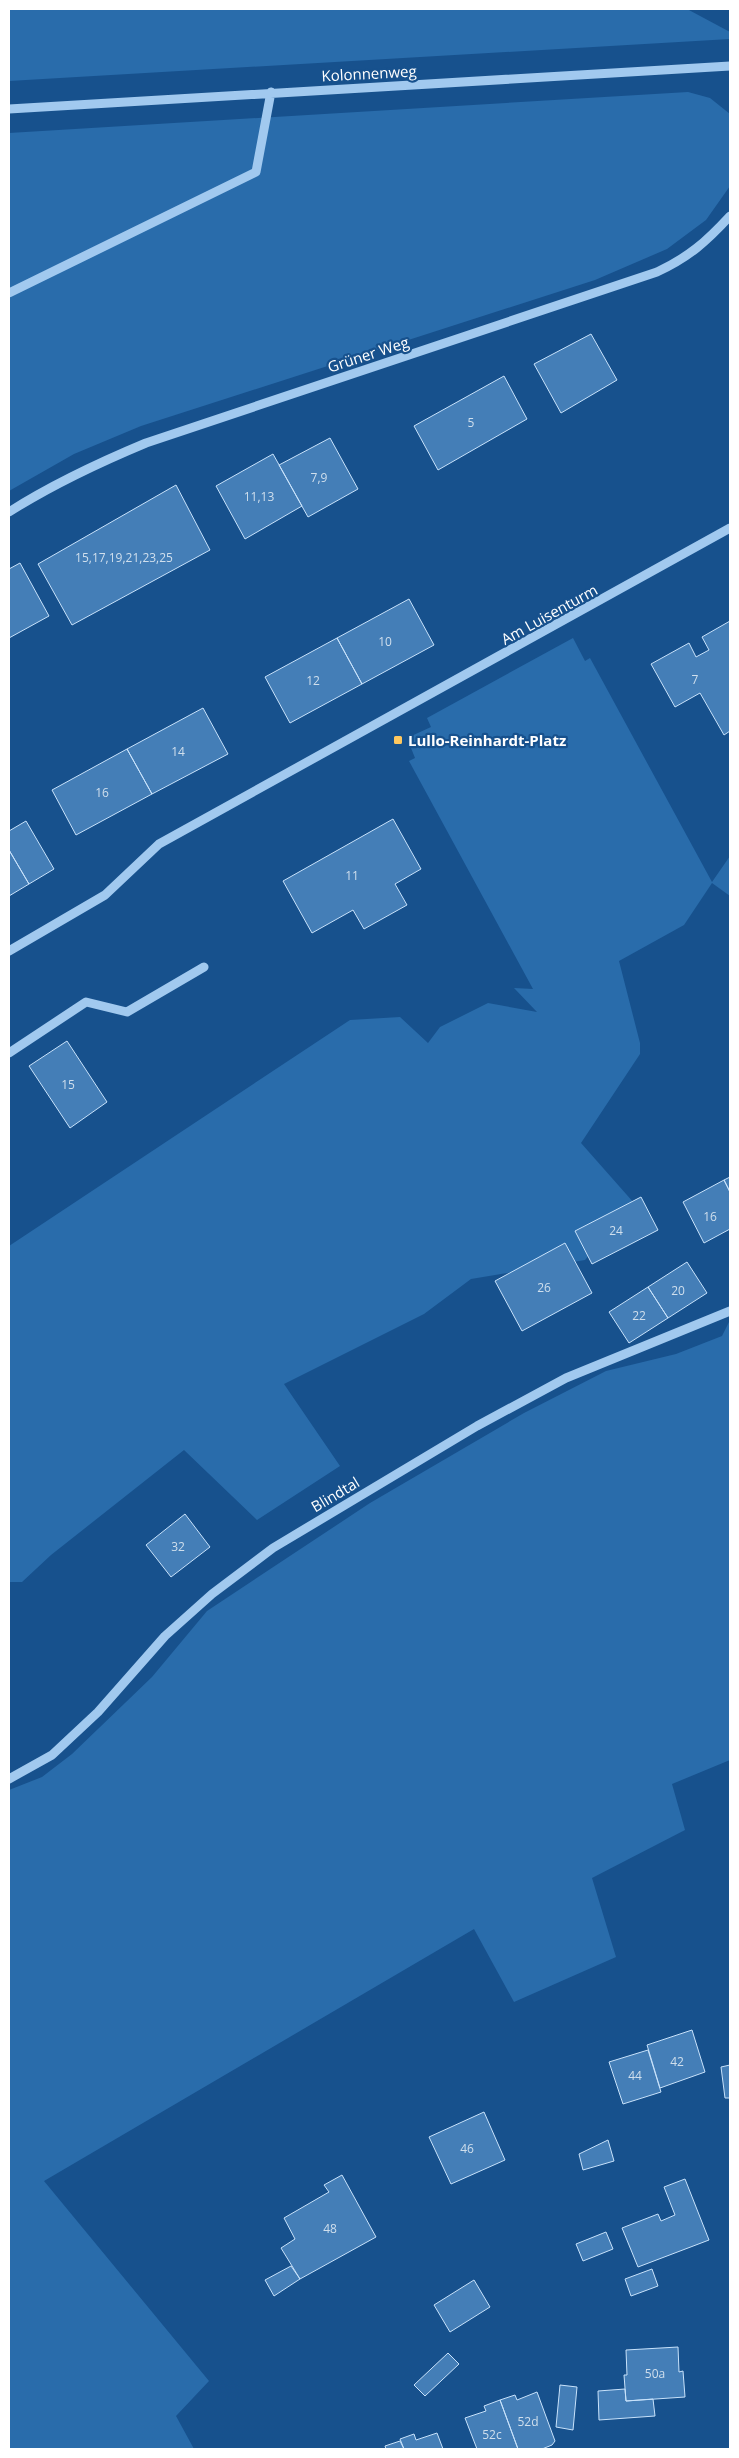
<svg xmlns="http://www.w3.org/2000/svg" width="739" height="2458" font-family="'Open Sans',sans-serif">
  <rect width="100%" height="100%" fill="#17518d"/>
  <path fill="#296cab" d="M 9,9 L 687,9 L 730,32 L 730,39 L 9,81 Z
    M 688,92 L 710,98 L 730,114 L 730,186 L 706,220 L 667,249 L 595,280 L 141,426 L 74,454 L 9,491 L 9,133 Z
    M 573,638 L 585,661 L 590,658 L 712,882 L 730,856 L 730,896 L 712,883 L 684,925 L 619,961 L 640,1043 L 640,1054 L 581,1143 L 634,1203 L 585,1260 L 471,1279 L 424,1314 L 284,1384 L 340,1466 L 257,1520 L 184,1450 L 51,1555 L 22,1582 L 9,1582 L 9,1246 L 350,1020 L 400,1017 L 428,1043 L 440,1027 L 488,1003 L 537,1012 L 514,988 L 533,989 L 409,761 L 415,758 L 407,738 L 431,727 L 427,718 Z
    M 730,1320 L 730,1760 L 672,1784 L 685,1830 L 592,1878 L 616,1957 L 514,2002 L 474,1929 L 44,2181 L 209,2381 L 176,2416 L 194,2449 L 9,2449 L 9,1790 L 42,1777 L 72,1754 L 152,1677 L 207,1611 L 370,1503 L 524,1413 L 606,1371 L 676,1354 L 722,1336 Z"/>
  <path fill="#447eb7" stroke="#c8e2fb" d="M 591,334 L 617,380 L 561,413 L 534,364 Z
    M 504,376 L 527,419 L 438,470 L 414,426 Z
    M 330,438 L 358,489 L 308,517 L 279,465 Z
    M 273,454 L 302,506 L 245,539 L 216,486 Z
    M 176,485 L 210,550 L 72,625 L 38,564 Z
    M 20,563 L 49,616 L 9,638 L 9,569 Z
    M 409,599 L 434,645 L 362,684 L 337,638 Z
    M 730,621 L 730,731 L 724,735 L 700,693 L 675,707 L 651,664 L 689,643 L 696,657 L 709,650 L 702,637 Z
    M 337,638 L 362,684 L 290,723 L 265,677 Z
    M 203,708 L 228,754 L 152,794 L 127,749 Z
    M 127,749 L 152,794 L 76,835 L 52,790 Z
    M 393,819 L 421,869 L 395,884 L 407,905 L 364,929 L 353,910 L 312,933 L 283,881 Z
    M 26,821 L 54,869 L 29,884 L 9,850 L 9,831 Z
    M 9,850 L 29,884 L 9,896 Z
    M 67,1041 L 107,1102 L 70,1128 L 29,1066 Z
    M 730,1177 L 730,1192 L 724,1180 Z
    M 724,1180 L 730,1192 L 730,1229 L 704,1243 L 683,1202 Z
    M 641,1197 L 658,1230 L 592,1264 L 575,1231 Z
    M 565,1243 L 592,1293 L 522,1331 L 495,1281 Z
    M 687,1262 L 707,1293 L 668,1318 L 648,1287 Z
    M 648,1287 L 668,1318 L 629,1343 L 609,1312 Z
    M 185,1514 L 210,1547 L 171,1577 L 146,1545 Z
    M 692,2030 L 705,2072 L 660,2088 L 647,2045 Z
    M 648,2050 L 661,2092 L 623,2104 L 609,2062 Z
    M 730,2065 L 730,2098 L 725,2098 L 721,2067 Z
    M 484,2112 L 505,2160 L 451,2184 L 429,2137 Z
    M 608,2140 L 614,2161 L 583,2170 L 579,2154 Z
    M 342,2175 L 376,2237 L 300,2279 L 281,2248 L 295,2239 L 284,2218 L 329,2192 L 324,2185 Z
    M 685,2179 L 709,2240 L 638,2267 L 622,2228 L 658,2214 L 661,2221 L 675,2215 L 664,2187 Z
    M 606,2232 L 613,2249 L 583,2261 L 576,2244 Z
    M 291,2266 L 300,2279 L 274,2296 L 265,2280 Z
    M 652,2269 L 658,2286 L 631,2296 L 625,2279 Z
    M 474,2280 L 490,2307 L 450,2332 L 434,2305 Z
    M 678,2347 L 679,2372 L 683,2371 L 685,2397 L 626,2401 L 624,2375 L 627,2375 L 626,2350 Z
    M 448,2353 L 459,2364 L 425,2396 L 414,2385 Z
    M 560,2385 L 577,2387 L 573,2430 L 556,2427 Z
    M 625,2389 L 626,2401 L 653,2399 L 655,2416 L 599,2420 L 598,2391 Z
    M 537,2392 L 555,2441 L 552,2445 L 542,2449 L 518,2449 L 500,2400 L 515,2395 L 517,2400 Z
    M 500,2400 L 518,2449 L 477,2449 L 465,2418 L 486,2411 L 484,2406 Z
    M 437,2433 L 443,2449 L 404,2449 L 400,2439 L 414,2434 L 416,2440 Z
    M 400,2441 L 404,2449 L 386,2449 L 385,2446 Z"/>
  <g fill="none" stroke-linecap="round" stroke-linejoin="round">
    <path stroke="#a1c9ef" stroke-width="9" d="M 9,109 L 730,66
      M 9,293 L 256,172 L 271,92
      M 9,512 C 53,484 98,463 146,443 L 657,272 C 689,257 706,242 730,216
      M 9,951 L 105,895 L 159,844 L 730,528
      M 9,1053 L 86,1002 L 127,1012 L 204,967
      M 9,1779 L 52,1755 L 98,1712 L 165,1636 L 212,1594 L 273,1548 L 477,1426 L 566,1378 L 730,1311"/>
  </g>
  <rect fill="#ffc85f" stroke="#17518d" stroke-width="2" x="393" y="735" width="10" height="10" rx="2.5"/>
  <g text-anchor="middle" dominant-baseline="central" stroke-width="4.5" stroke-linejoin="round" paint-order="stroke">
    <g font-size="12" fill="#d0dfed">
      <text x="471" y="422">5</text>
      <text x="319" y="477">7,9</text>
      <text x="259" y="496">11,13</text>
      <text x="124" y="557">15,17,19,21,23,25</text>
      <text x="385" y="641">10</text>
      <text x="695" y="679">7</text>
      <text x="313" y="680">12</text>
      <text x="178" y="751">14</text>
      <text x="102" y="792">16</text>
      <text x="352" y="875">11</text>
      <text x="68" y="1084">15</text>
      <text x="710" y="1216">16</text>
      <text x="616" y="1230">24</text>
      <text x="544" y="1287">26</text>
      <text x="678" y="1290">20</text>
      <text x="639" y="1315">22</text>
      <text x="178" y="1546">32</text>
      <text x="677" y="2061">42</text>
      <text x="635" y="2075">44</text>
      <text x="467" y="2148">46</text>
      <text x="330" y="2228">48</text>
      <text x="655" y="2373">50a</text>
      <text x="528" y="2421">52d</text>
      <text x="492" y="2434">52c</text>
    </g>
    <g font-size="15" fill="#fff" stroke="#17518d">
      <text transform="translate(369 73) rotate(-3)">Kolonnenweg</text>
      <text transform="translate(368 354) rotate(-18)">Grüner Weg</text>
      <text transform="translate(549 614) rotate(-29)">Am Luisenturm</text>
      <text transform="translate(335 1494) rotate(-31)">Blindtal</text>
    </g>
    <g font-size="15" font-weight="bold" fill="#fff" stroke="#17518d" text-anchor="start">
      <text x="408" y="740">Lullo-Reinhardt-Platz</text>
    </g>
  </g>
  <rect width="739" height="2458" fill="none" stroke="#ffffff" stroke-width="20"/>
</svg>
